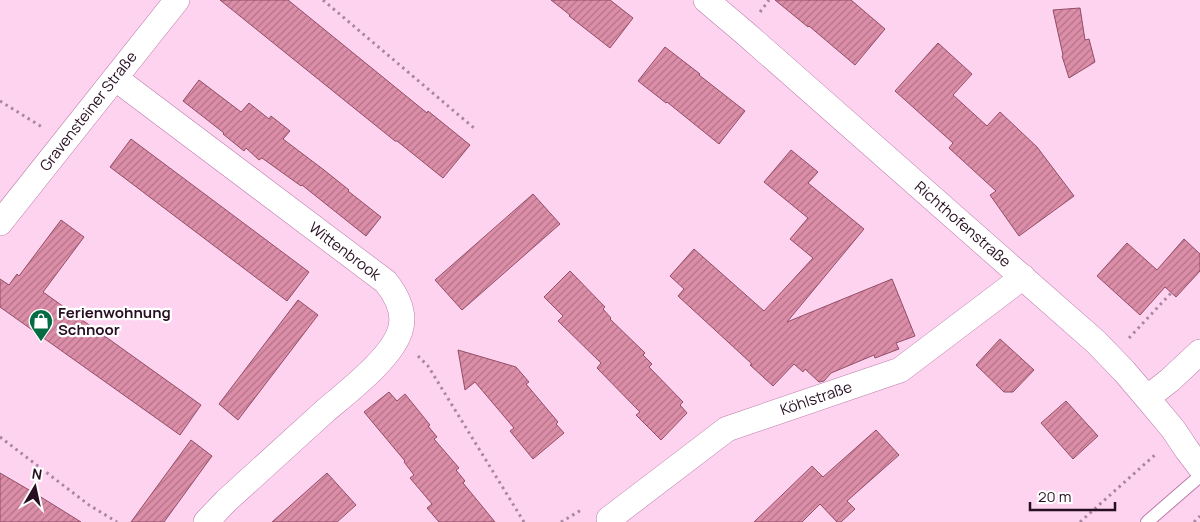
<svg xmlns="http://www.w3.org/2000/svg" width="1200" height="522" font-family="Manrope,sans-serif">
  <defs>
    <pattern id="building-hatch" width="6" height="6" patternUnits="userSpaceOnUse" patternTransform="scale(1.25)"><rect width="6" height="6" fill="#dc8ea8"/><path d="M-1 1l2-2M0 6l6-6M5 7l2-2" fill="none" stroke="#b27288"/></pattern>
  </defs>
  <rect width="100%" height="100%" fill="#fdd3f0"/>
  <path fill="url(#building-hatch)" stroke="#934d66" d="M 220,0 L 288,0 L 427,113 L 428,111 L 470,145 L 443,178 L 397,141 L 395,141 Z
    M 551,0 L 610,0 L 633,18 L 610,48 L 569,16 L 570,15 Z
    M 775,0 L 851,0 L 885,29 L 855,65 L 809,26 L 808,27 Z
    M 1080,8 L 1085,40 L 1089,39 L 1095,62 L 1069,78 L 1062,56 L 1063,55 L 1053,10 Z
    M 938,43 L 972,74 L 953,95 L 987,126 L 1000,112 L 1037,147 L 1074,196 L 1019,236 L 990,195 L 996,191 L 949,148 L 953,143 L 895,91 Z
    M 665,47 L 700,74 L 699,75 L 745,111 L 719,144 L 667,102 L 666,103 L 638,81 Z
    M 199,80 L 241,112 L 249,103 L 269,119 L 271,116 L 290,131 L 283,139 L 324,170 L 349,190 L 348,191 L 381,217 L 366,236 L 302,185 L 301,186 L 262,158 L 259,160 L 246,148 L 244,151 L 223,134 L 224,133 L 183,101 Z
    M 131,139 L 309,272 L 287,301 L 110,167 Z
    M 791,150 L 818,172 L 808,183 L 864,229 L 787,322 L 892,279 L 915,336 L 896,343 L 899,349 L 875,358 L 874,355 L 831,373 L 824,381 L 819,382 L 805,369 L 803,372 L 794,364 L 773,386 L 750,365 L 752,364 L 678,296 L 684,289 L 670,276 L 694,249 L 764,311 L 813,258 L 790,239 L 808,218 L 764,182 Z
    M 533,194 L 560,224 L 462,310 L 435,280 Z
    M 61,220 L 84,237 L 43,292 L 201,405 L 180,435 L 0,307 L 0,279 L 9,285 L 17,274 L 19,276 Z
    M 1184,239 L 1200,254 L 1200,271 L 1176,297 L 1165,287 L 1140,315 L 1097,276 L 1127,243 L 1157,270 Z
    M 570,271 L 605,307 L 603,309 L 611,318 L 610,319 L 645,353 L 643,355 L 652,364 L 649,367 L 683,402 L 680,405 L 687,413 L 661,440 L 636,415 L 640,412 L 597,368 L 601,363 L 558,321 L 563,316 L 544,297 Z
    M 298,300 L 318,315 L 238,420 L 219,404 Z
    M 1000,339 L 1034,370 L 1013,392 L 1004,392 L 976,365 Z
    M 458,350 L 516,367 L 529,382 L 526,384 L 558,422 L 556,424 L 564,433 L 533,459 L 510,431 L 514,428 L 475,382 L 465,390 Z
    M 389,392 L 397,401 L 405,394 L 430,425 L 428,426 L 437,437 L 434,439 L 459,468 L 456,470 L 465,481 L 463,483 L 495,522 L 439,522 L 427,508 L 432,504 L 410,478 L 414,475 L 404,462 L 405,461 L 364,412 Z
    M 1066,401 L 1098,436 L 1073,459 L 1041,423 Z
    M 876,430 L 899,455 L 847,501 L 855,509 L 841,522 L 837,522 L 820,504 L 802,522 L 754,522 L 812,466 L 823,477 Z
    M 191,440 L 212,456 L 164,522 L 131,522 Z
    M 0,473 L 36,494 L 81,522 L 0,522 Z
    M 327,473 L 356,505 L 337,522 L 272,522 Z"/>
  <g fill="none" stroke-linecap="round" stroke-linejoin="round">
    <g stroke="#bb7ba8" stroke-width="14">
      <path id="service" d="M 1147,522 L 1200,476"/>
    </g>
    <g stroke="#bb7ba8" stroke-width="26">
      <path id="minor" d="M 706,0 L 745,33 L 1096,342 L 1124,371 L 1147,398 L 1173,429 L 1187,450 L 1200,467
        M 115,78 L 386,282 C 397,296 406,313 400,331 C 391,359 347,392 325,411 C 292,441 259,471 226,501 L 206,522
        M 0,223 L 177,0
        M 1147,398 L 1170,380 L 1200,352
        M 609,519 L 727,429 L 900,370 L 1023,277"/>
    </g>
    <path stroke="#a9869f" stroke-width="3" stroke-dasharray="2.5 4" stroke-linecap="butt" d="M 323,0 L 474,128
      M 760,12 L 769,0
      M 0,101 L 42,127
      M 1129,338 L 1171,293
      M 418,356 L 428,366 L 524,522
      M 0,437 L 89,505 L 117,522
      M 561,522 L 583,509
      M 1080,522 L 1157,453
      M 1194,522 L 1200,516"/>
    <use href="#service" stroke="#fff" stroke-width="12"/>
    <use href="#minor" stroke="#fff" stroke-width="25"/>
  </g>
  <defs>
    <g id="shop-pin" transform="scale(1.25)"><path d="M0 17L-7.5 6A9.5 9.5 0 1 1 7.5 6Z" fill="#046c42" stroke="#fff"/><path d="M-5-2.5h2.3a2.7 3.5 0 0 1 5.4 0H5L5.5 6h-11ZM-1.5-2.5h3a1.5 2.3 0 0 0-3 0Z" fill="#fff"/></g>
  </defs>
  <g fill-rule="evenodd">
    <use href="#shop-pin" x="41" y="321"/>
  </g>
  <g text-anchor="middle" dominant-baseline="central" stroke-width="4.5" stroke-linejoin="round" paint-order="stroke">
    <g font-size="15" fill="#270f21" stroke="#fff">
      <text transform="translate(88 111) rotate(-52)">Gravensteiner Straße</text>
      <text transform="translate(963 224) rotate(41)">Richthofenstraße</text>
      <text transform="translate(345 251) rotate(37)">Wittenbrook</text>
      <text transform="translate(816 398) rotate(-19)">Köhlstraße</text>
    </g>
    <g font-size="15" font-weight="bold" fill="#270f21" stroke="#fff" text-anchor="start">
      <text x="58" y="312">Ferienwohnung<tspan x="58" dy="17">Schnoor</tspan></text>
    </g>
  </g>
  <g transform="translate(35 487) rotate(9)" stroke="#ffffff" stroke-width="4" paint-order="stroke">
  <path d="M0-4L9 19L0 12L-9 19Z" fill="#270f21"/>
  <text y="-8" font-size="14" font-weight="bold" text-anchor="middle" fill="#270f21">N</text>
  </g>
  <path d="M1030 502v8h85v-8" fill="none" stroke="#270f21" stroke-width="2.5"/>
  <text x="1038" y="502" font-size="15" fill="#270f21" stroke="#ffffff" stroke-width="4" paint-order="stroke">20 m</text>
</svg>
